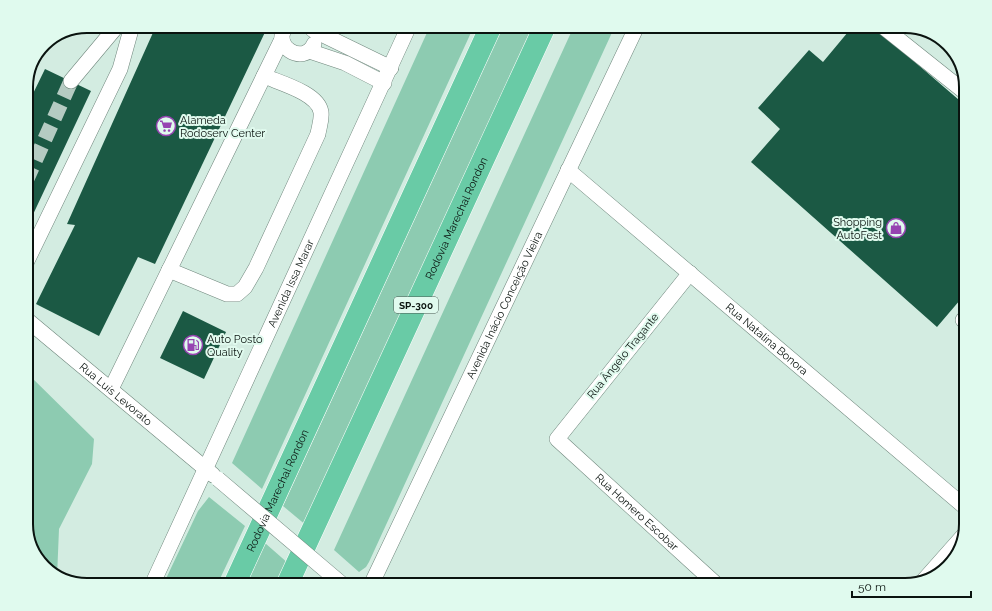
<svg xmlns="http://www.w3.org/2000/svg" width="992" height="611" font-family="Raleway,sans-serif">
  <rect width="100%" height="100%" fill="#d3ece1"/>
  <path fill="#8dcbb1" d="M 430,26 L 474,26 L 262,489 L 232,463 Z
    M 503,26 L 534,26 L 307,526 L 283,506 Z
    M 574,26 L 615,26 L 369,562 L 366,567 L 359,572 L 334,550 Z
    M 26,372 L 94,439 L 92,464 L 59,529 L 57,577 L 34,554 L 26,527 Z
    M 209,497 L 245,526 L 217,585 L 163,585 L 198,511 Z
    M 265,543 L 289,564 L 279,585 L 246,585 Z"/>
  <path fill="#1b5944" d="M 156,26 L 262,26 L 267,28 L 155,264 L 138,257 L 99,336 L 36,304 L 75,225 L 67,224 Z
    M 853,26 L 873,26 L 966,106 L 966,293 L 937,327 L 751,162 L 780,129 L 758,108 L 809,50 L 823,62 Z
    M 45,69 L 91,91 L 29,223 L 26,221 L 26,108 Z
    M 183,311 L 226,332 L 204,379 L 160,358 Z"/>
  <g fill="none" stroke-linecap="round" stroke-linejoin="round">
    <path stroke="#b5cbc2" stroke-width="15" stroke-dasharray="15 8" stroke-linecap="butt" d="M 26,181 L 71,81"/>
    <g stroke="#70877d" stroke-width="16">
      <g id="minor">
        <path d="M 287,26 C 269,45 304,67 314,44"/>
        <path d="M 882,26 L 966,93"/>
        <path d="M 313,30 L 391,68"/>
        <path d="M 309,51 L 345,63 L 384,83"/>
        <path d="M 71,81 L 117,26"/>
        <path id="s1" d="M 568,170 L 966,508"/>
        <path d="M 26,263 L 120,69 L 132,26"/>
        <path d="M 169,270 L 227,294 L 237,294 L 245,287 L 256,268 L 318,134 C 319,127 322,120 321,112 C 318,93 280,83 264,76"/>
        <path id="s2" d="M 690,273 L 557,439 L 717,585"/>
        <path id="s3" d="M 26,319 L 213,475"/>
        <path d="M 963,320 L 966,317"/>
        <path d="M 111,389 L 282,39"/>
        <path d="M 924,580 L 963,536"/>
        <path id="s4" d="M 152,585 L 409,26"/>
        <path id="s5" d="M 371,585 L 637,26"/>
      </g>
    </g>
    <g stroke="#fff" stroke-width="23">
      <g id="highway">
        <path id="s6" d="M 234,585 L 491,26"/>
        <path id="s7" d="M 287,585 L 545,26"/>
      </g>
    </g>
    <use href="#minor" stroke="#fff" stroke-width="15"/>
    <use href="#highway" stroke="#69cba6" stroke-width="22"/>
    <g stroke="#70877d" stroke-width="16" stroke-linecap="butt">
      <path id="minor-bridge" d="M 218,479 L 343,585"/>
    </g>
    <use href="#minor-bridge" stroke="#fff" stroke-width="15"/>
  </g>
  <defs>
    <g id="supermarket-ring" transform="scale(1)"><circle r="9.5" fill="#e0faee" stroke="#9643b1" stroke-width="1.5"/><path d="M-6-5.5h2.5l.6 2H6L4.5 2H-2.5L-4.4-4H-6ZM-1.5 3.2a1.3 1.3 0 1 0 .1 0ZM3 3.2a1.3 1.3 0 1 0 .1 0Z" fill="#9643b1"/></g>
    <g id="shop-ring" transform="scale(1)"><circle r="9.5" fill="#e0faee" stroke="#9643b1" stroke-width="1.5"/><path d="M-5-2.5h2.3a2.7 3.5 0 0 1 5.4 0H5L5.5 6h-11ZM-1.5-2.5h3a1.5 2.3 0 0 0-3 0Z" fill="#9643b1"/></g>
    <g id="fuel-ring" transform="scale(1)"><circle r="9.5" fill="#e0faee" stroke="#9643b1" stroke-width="1.5"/><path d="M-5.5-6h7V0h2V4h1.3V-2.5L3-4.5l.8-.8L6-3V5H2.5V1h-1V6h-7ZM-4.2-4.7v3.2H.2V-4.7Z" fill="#9643b1"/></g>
  </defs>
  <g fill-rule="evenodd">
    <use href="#supermarket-ring" x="166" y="126"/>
    <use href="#shop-ring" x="896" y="228"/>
    <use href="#fuel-ring" x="193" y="345"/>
  </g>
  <g text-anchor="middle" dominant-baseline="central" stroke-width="4" stroke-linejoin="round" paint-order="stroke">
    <rect fill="#e0faee" stroke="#4a5852" stroke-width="1" x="394" y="297" width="44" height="16" rx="3"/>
    <g font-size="10" font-weight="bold" fill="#0a130f">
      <text x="416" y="305">SP-300</text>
    </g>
    <g font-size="11" fill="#0a130f" stroke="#e0faee" text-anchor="start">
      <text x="180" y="120">Alameda<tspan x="180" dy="13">Rodoserv Center</tspan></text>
      <text x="882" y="222" text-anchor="end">Shopping<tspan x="882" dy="13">AutoFest</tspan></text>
      <text x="207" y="339">Auto Posto<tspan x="207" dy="13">Quality</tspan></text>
    </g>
    <g font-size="11" fill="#0a130f" stroke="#e0faee">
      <text stroke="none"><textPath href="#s7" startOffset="404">Rodovia Marechal Rondon</textPath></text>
      <text stroke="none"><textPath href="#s4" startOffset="332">Avenida Issa Marar</textPath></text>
      <text stroke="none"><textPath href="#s5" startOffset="310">Avenida Inácio Conceição Vieira</textPath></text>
      <text stroke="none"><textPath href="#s1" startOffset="261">Rua Natalina Bonora</textPath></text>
      <text transform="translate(623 356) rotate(-51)">Rua Ângelo Tragante</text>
      <text stroke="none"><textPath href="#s3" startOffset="117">Rua Luís Levorato</textPath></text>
      <text stroke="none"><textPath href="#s6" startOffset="104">Rodovia Marechal Rondon</textPath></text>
      <text stroke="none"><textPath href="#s2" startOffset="321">Rua Homero Escobar</textPath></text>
    </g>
  </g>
  <path d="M0 0H992V611H0ZM87 33H905A54 54 0 0 1 959 87V524A54 54 0 0 1 905 578H87A54 54 0 0 1 33 524V87A54 54 0 0 1 87 33Z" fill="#e0faee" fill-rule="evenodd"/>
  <path fill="none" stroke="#0a130f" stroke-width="2" d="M87 33H905A54 54 0 0 1 959 87V524A54 54 0 0 1 905 578H87A54 54 0 0 1 33 524V87A54 54 0 0 1 87 33Z"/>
  <path d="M852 591v6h119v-6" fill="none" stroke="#0a130f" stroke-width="2"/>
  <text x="858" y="591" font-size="12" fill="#0a130f" stroke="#e0faee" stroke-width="3" paint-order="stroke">50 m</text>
</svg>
